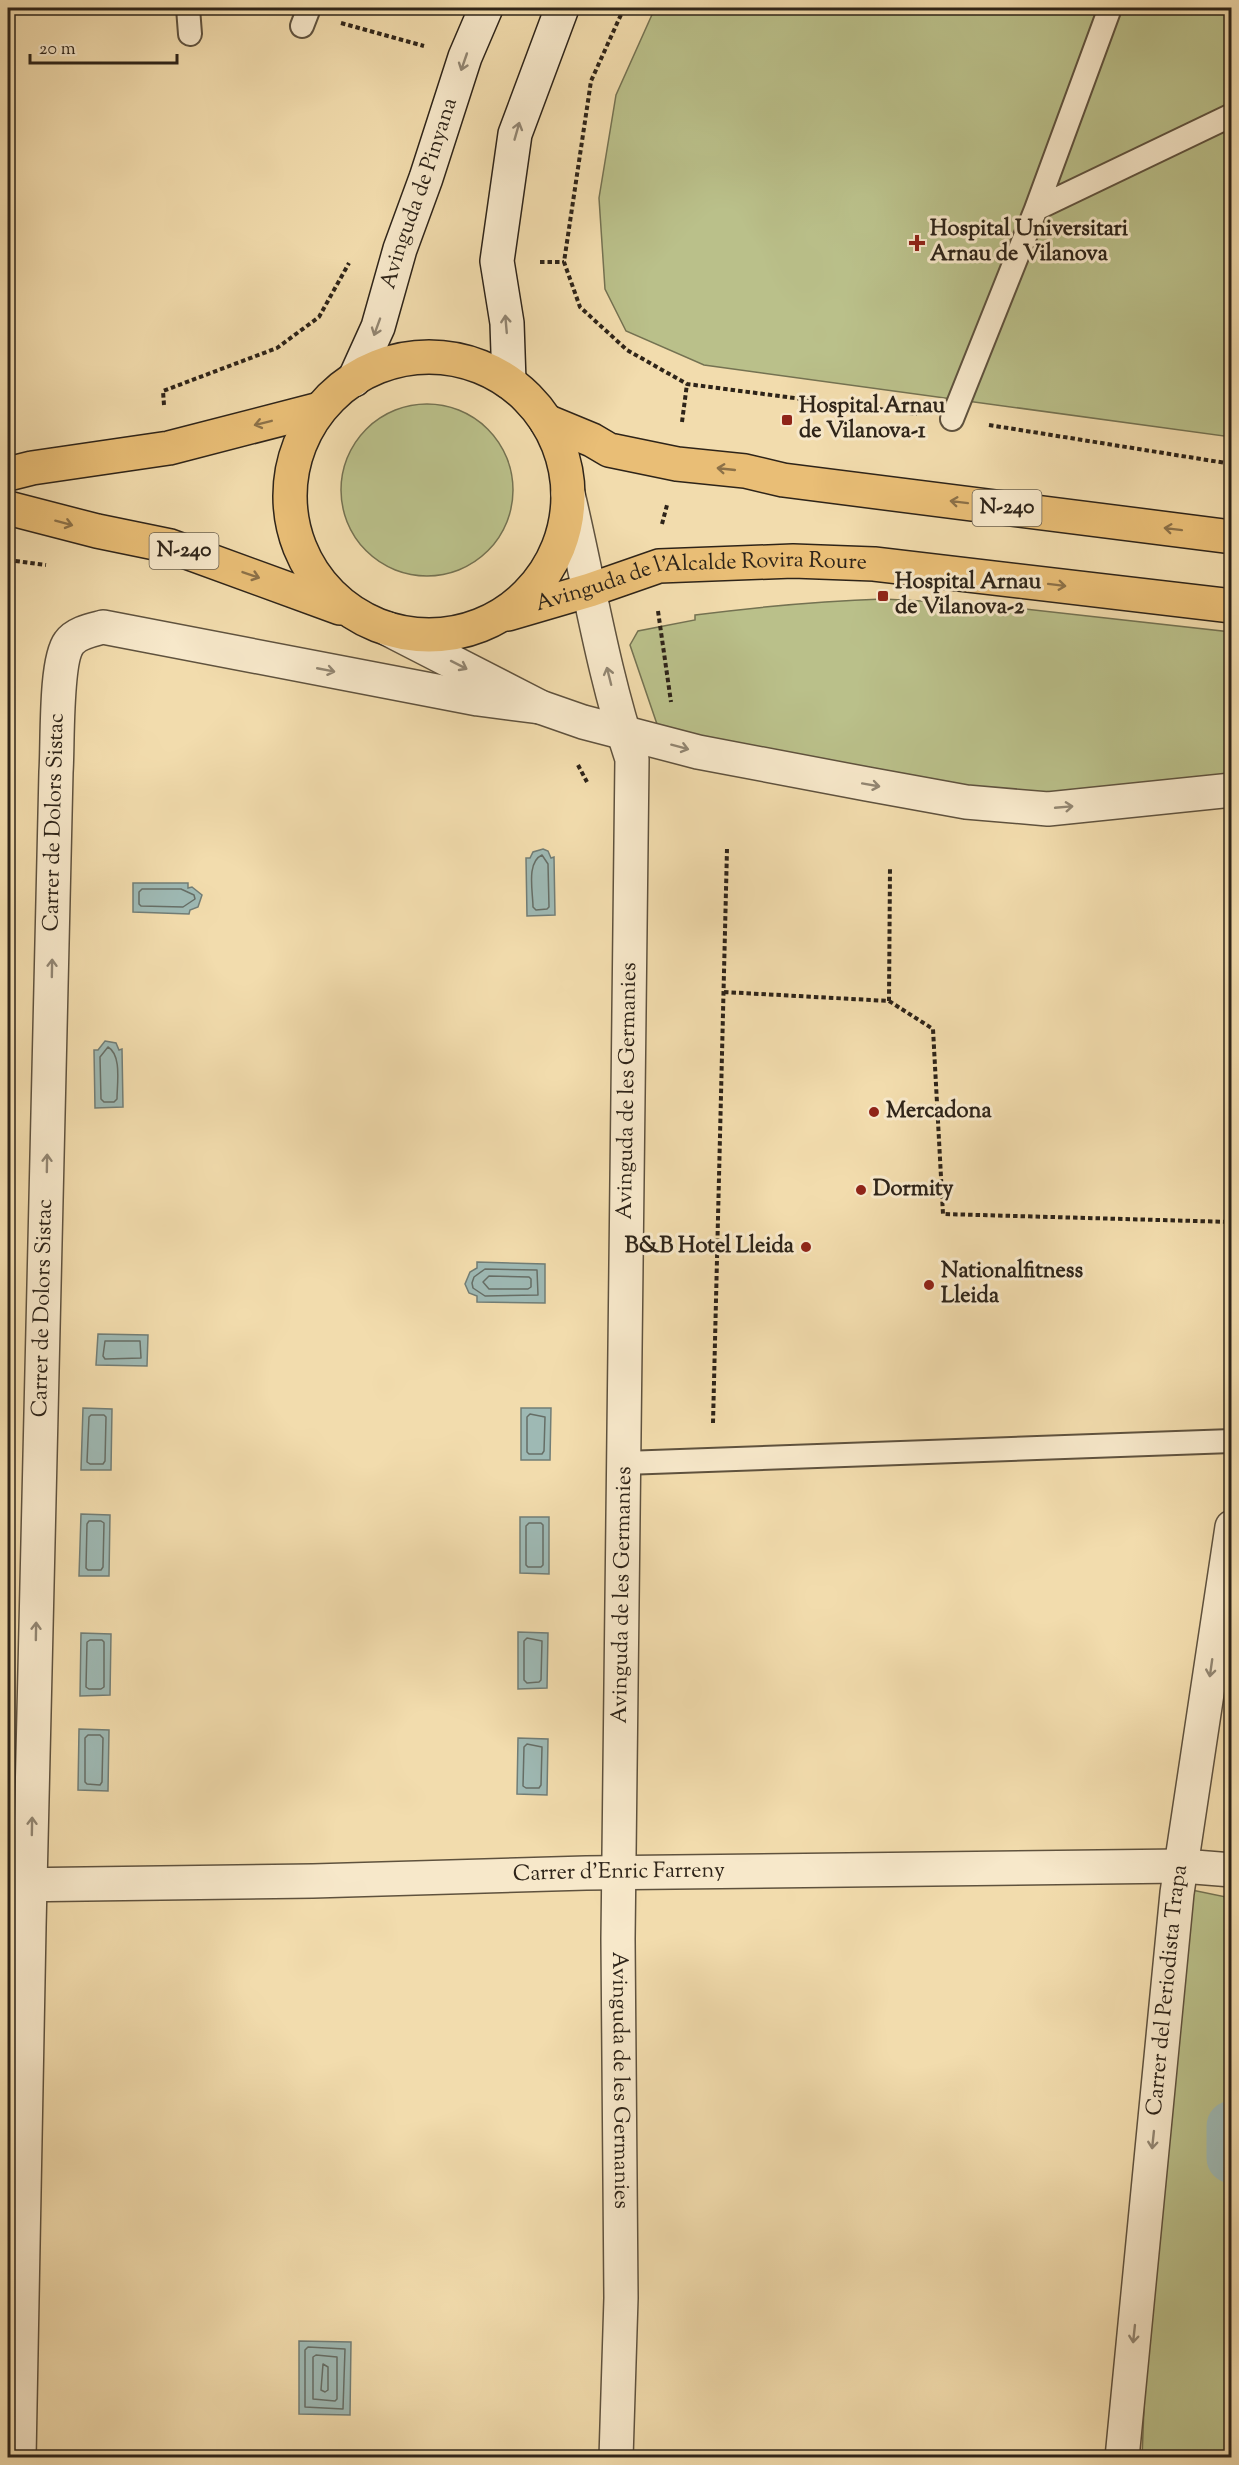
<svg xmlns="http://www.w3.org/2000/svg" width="1239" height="2465" font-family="'Sorts Mill Goudy',serif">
  <rect width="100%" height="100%" fill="#f2dcad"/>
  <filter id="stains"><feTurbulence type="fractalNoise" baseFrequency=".00333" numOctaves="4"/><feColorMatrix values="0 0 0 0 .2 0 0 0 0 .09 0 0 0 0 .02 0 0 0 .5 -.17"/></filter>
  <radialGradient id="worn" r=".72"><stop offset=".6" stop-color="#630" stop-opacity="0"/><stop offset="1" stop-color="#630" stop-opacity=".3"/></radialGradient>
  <path fill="#bac08a" stroke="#747252" stroke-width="1.5" d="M 655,8 L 1231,8 L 1231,437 L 704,365 L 626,331 L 605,289 L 599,198 L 616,95 Z
    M341 490a86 86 0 1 1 172 0a86 86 0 1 1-172 0Z
    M 883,599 L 980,604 L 1231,632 L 1231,775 L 1049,801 L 659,730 L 630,645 L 638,631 L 695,620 L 695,615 C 758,607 820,601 883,599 Z
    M 1187,1889 L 1231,1898 L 1231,2457 L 1142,2458 L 1147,2331 Z"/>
  <path fill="#9eb9b4" stroke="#717d76" stroke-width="1.5" d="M 543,849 L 548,851 L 551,858 L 554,857 L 555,915 L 527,916 L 526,858 L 530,858 L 533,852 Z
    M 133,883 L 188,883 L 188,888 L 192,887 L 202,895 L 198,907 L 190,910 L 189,914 L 133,912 Z
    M 105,1041 L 116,1043 L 119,1050 L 122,1049 L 123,1107 L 95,1108 L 94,1050 L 98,1050 Z
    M 477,1262 L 545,1264 L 545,1303 L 477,1302 L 477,1296 L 469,1293 L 465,1284 L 470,1272 L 477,1268 Z
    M 98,1334 L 148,1335 L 147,1366 L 96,1365 Z
    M 83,1408 L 112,1409 L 111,1470 L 81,1470 Z
    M 521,1408 L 551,1408 L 550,1460 L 521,1460 Z
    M 81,1514 L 110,1515 L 109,1576 L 79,1576 Z
    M 520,1517 L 549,1517 L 549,1574 L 520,1573 Z
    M 518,1632 L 548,1633 L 547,1688 L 518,1689 Z
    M 81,1633 L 111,1634 L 110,1695 L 80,1696 Z
    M 79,1729 L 109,1730 L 108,1791 L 78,1790 Z
    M 518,1738 L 548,1739 L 547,1795 L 517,1794 Z
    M 299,2341 L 351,2342 L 350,2415 L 299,2414 Z"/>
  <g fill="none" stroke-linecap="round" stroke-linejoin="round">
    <path stroke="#666e66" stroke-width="1.5" d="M 542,855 L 548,864 L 549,907 L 547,909 L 536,910 L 533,907 C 533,892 526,862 542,855 Z
      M 142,889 L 181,889 L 194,895 L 195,899 L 183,907 L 141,906 L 139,904 L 139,892 Z
      M 108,1047 C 122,1055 117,1084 117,1099 L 114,1102 L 104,1102 L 101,1099 L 100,1057 Z
      M 485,1269 L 537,1270 L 538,1295 L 485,1296 L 473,1288 L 472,1283 L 474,1277 Z
      M 489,1276 L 529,1277 L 531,1279 L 531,1287 L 528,1289 L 489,1289 L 483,1282 Z
      M 105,1341 L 140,1341 L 141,1358 L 105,1359 L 103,1356 Z
      M 530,1414 L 545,1417 L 544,1451 L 542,1454 L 529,1454 L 527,1452 L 527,1417 Z
      M 91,1415 L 104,1415 L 106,1417 L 105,1461 L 103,1464 L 90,1464 L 87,1462 L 89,1417 Z
      M 89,1521 L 101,1521 L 104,1523 L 103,1567 L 101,1570 L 88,1570 L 86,1568 L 87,1524 Z
      M 529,1523 L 541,1523 L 543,1525 L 543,1565 L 541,1567 L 528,1567 L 526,1565 L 526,1526 Z
      M 527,1638 L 542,1641 L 541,1680 L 539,1682 L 527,1683 L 524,1680 L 524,1641 Z
      M 90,1640 L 102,1640 L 104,1642 L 104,1687 L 101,1689 L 89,1689 L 86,1687 L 87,1642 Z
      M 88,1735 L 100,1735 L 103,1738 L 102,1782 L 100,1785 L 87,1784 L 85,1782 L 85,1738 Z
      M 527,1744 L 542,1747 L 541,1785 L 539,1788 L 526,1788 L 523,1786 L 524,1747 Z
      M 308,2347 L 345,2349 L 343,2409 L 305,2407 L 305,2350 Z
      M 316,2355 L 337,2357 L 337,2399 L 335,2401 L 313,2399 L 313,2357 Z
      M 323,2364 L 328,2367 L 328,2390 L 325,2392 L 321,2390 Z"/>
    <path stroke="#9eb9b4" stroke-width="51" d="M 1232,2126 L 1232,2158"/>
    <g stroke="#5f523e" stroke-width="26">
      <path id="lane" d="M 188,8 L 190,34
        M 1110,8 L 1036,209 L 1232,115
        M 302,26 L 309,8
        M 952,419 L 1036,209
        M 624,1463 L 1232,1441"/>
    </g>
    <g stroke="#5f523e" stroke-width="36">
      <g id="street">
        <path id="s1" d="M 568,494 C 589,583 603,673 632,759 L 618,1939 L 621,2298 L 616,2458"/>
        <path d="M 388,629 L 540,707 L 583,722 L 698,752 L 867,784 L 966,802 L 1048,809 L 1232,790"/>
        <path id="s2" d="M 10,1885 L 313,1881 L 586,1873 L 1182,1866 L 1232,1870"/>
        <path id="s3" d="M 19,2458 L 29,1927 L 56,772 C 58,744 55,662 69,643 C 76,633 92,630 103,627 L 478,699 L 540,707"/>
        <path id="s4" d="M 1122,2458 L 1177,1893 L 1232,1527"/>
      </g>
    </g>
    <g stroke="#2e2419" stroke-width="36">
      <g id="secondary">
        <path id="s5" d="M 354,380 L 378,327 L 400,249 L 426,178 L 465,57 L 486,8"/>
        <path d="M 509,382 L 507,323 L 497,261 L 515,134 L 562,8"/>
      </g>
    </g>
    <g stroke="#2e2419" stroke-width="36">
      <g id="primary">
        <circle cx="429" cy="496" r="139"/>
        <path d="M 546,421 L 592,440 L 609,450 L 677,464 L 745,471 L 783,480 L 1232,537"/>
        <path d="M 8,474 L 32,468 L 169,448 L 320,409"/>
        <path d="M 8,508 L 97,531 L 170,546 L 340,608"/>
        <path id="s6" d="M 508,614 L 590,590 L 659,566 L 793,561 L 874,564 L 1232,606"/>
      </g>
    </g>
    <path stroke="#2e2419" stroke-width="4" stroke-dasharray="4.5 3" stroke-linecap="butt" d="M 624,8 L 591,81 L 564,262 L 580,307 L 627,350 L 687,384 L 917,414
      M 341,23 L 424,46
      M 540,262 L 564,262
      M 164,405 L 163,391 L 277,348 L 319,317 L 349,263
      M 682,422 L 687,384
      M 989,425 L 1232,464
      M 662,524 L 667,505
      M 8,560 L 46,565
      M 658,611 L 671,702
      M 578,765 L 587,782
      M 724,992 L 889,1001 L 890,868
      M 889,1001 L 933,1029 L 943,1214 L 1232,1222
      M 713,1423 L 727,849"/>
    <use href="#lane" stroke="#f7e8ca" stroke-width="22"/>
    <use href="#street" stroke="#f7e8ca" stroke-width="33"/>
    <use href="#secondary" stroke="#f7e8ca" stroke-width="33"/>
    <use href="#primary" stroke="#e9be76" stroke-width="33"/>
  </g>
  <defs><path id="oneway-shaft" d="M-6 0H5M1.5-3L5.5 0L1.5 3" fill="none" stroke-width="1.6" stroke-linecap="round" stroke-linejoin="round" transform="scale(1.5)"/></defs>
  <g stroke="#928672">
    <use href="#oneway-shaft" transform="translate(464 62) rotate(109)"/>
    <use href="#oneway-shaft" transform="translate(517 131) rotate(-74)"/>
    <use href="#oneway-shaft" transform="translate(506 324) rotate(-95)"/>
    <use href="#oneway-shaft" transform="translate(377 327) rotate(110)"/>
    <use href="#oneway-shaft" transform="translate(459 665) rotate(27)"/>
    <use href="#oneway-shaft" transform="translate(326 670) rotate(11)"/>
    <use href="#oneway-shaft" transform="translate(609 676) rotate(-104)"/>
    <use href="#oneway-shaft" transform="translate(680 747) rotate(15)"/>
    <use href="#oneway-shaft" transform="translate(871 785) rotate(10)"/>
    <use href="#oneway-shaft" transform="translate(1064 807) rotate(-5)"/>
    <use href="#oneway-shaft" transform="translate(52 968) rotate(-89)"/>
    <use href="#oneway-shaft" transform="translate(47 1163) rotate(-89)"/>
    <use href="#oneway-shaft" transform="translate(36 1631) rotate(-89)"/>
    <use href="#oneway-shaft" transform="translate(1211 1668) rotate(98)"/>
    <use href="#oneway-shaft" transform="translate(32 1826) rotate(-89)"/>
    <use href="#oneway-shaft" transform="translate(1153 2140) rotate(96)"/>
    <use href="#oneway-shaft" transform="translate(1134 2334) rotate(96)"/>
  </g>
  <g stroke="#8c7148">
    <use href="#oneway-shaft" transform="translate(263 423) rotate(166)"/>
    <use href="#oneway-shaft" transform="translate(726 469) rotate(-174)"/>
    <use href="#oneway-shaft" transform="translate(959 502) rotate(-173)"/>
    <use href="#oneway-shaft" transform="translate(64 523) rotate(15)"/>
    <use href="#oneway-shaft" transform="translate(1173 529) rotate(-173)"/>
    <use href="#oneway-shaft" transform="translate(251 575) rotate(19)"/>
    <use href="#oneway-shaft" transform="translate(1057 585) rotate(7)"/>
  </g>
  <g fill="#8f2418" stroke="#f7e8ca" stroke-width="2">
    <path d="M914 234h6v6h6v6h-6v6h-6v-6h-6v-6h6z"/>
    <rect x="781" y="414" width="12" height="12" rx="3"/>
    <rect x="877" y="590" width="12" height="12" rx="3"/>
    <circle cx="874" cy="1112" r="6"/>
    <circle cx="861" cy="1190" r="6"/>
    <circle cx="806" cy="1247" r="6"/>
    <circle cx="929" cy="1285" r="6"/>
  </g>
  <g text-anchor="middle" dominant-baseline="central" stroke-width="6" stroke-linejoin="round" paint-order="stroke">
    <g fill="#f7e8ca" stroke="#6a5f4e" stroke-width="1.5">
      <rect x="972.5" y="490" width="69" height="36" rx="4.5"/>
      <rect x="149.5" y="533" width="69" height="36" rx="4.5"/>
    </g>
    <g font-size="21" font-weight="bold" fill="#2e2419">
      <text x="1007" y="508">N-240</text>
      <text x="184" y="551">N-240</text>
    </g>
    <g font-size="22" fill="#2e2419" stroke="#f7e8ca">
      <text stroke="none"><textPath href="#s5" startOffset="198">Avinguda de Pinyana</textPath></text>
      <text stroke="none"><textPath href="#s6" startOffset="198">Avinguda de l'Alcalde Rovira Roure</textPath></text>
      <text stroke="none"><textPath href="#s3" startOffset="1636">Carrer de Dolors Sistac</textPath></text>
      <text transform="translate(628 1091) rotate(-89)">Avinguda de les Germanies</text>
      <text stroke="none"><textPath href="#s3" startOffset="1150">Carrer de Dolors Sistac</textPath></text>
      <text transform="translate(623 1595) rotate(-89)">Avinguda de les Germanies</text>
      <text stroke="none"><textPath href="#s2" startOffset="609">Carrer d'Enric Farreny</textPath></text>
      <text stroke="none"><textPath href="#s4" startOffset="470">Carrer del Periodista Trapa</textPath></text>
      <text stroke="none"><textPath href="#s1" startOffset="1594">Avinguda de les Germanies</textPath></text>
    </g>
    <g font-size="22" font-weight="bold" fill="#2e2419" stroke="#f7e8ca" text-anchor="start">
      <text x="930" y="230">Hospital Universitari<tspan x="930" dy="25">Arnau de Vilanova</tspan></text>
      <text x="799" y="407">Hospital Arnau<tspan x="799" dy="25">de Vilanova-1</tspan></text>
      <text x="895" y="583">Hospital Arnau<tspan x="895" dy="25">de Vilanova-2</tspan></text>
      <text x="886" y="1112">Mercadona</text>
      <text x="873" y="1190">Dormity</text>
      <text x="794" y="1247" text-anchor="end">B&amp;B Hotel Lleida</text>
      <text x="941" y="1272">Nationalfitness<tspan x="941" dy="25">Lleida</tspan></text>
    </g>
  </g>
  <rect width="1239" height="2465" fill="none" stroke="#f2dcad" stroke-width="30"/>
  <rect x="9" y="9" width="1221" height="2447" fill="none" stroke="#2e2419" stroke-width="3"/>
  <rect x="15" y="15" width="1209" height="2435" fill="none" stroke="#2e2419" stroke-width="1.5"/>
  <path d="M30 54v9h147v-9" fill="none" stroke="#2e2419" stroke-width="3"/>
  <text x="39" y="54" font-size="18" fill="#2e2419" stroke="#f7e8ca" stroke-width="4.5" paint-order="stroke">20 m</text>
  <rect width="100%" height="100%" filter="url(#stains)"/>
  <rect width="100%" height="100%" fill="url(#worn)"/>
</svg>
